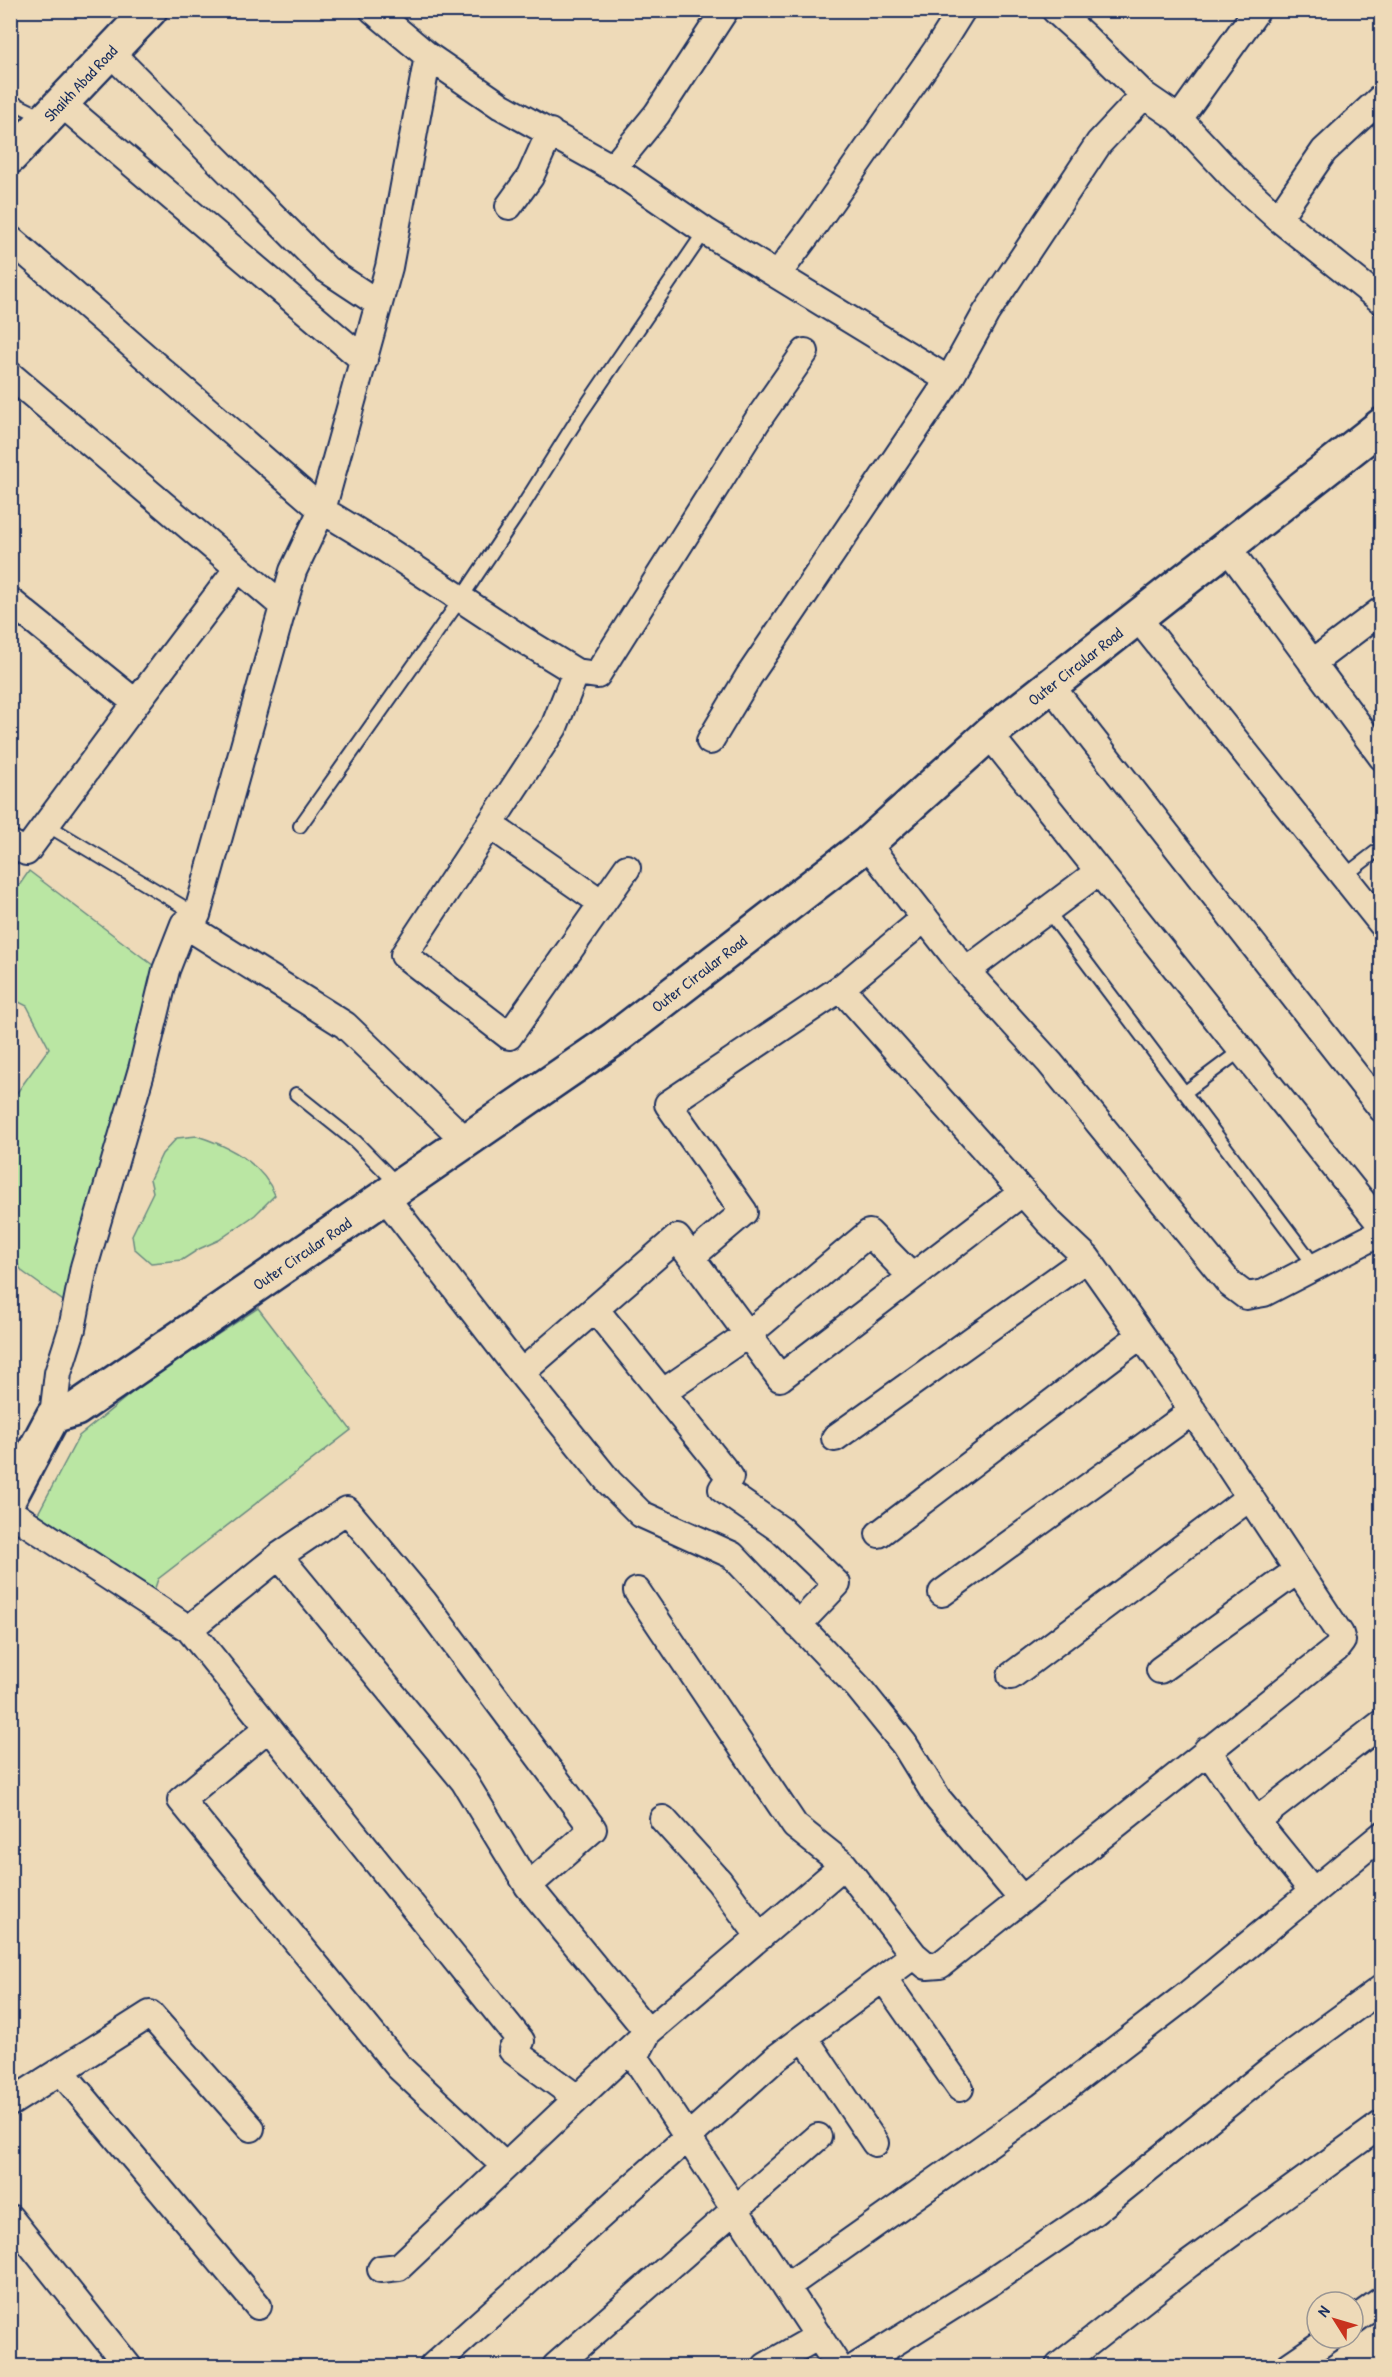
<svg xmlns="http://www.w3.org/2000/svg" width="1392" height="2377" font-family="'Patrick Hand',sans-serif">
  <rect width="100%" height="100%" fill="#eedab8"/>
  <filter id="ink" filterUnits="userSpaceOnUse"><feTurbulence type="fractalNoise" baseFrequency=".0167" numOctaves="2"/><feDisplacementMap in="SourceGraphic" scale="12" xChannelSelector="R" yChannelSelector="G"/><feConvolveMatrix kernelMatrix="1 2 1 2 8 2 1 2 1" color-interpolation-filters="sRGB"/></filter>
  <g filter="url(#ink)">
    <path fill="#bae6a3" stroke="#6a8a80" stroke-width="1.5" d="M 29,871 L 158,969 L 66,1303 L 23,1272 L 11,1256 L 11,1101 L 49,1048 L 27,1006 L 11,998 L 11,897 Z
      M 197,1136 C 229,1146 262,1163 275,1195 L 255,1215 L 219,1240 L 199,1249 L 182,1260 L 151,1263 L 134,1248 L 132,1235 L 153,1192 L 150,1179 L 162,1154 L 177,1138 Z
      M 258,1308 L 351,1430 L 158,1579 L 150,1603 L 33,1523 L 79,1436 L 145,1382 Z"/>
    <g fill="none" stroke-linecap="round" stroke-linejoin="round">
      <g stroke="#1b2f5e" stroke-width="16">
        <path id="service" d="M 10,101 L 45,118
          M 47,825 L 197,915
          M 300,826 L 462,597 L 519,512 L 581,413 L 705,231
          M 1343,877 L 1382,847
          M 1047,910 L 1315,1266
          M 1184,1093 L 1240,1051
          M 296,1094 L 356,1142 L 399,1186"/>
      </g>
      <g stroke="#1b2f5e" stroke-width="30">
        <path id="minor" d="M 373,10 L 428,56 L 501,106 L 613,168 L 705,231 L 949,380
          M 1055,10 L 1086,38 L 1144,95 L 1179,119 L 1236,180 L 1278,218 L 1382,301
          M 110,52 L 326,269 L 379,304
          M 61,103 L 364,360
          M 1179,119 L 1257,10
          M 613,168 L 657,114 L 725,10
          M 509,206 L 530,177 L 550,132
          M 1278,218 L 1324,151 L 1382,97
          M 10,239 L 322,510 L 378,544 L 522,639 L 576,672 L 597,675 L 759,418 L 805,352
          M 777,275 L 815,224 L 940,45 L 962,10
          M 10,375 L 283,606
          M 1227,547 L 1382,757
          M 10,601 L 136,703
          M 1137,617 L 1382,924
          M 1312,663 L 1382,610
          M 576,672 L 554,727 L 404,955 L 509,1036 L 627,868
          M 1050,685 L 1382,1109
          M 989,734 L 1382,1226
          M 710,741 L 749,676 L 949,380 L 986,313 L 1099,143 L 1144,95
          M 490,825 L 602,903
          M 10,843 L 26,852 L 136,703 L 238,568
          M 867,844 L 966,971 L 1050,1063 L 1230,1284 L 1246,1296 L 1264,1293 L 1382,1232
          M 184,924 L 345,1025 L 466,1141
          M 966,971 L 1098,872
          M 385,1197 L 521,1373 L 677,1238 L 780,1378 L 1023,1192
          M 691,1257 L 744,1212 L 668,1104 L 841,988 L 925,918
          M 595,1309 L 730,1477 L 722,1489 L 781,1530 L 837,1584 L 798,1625
          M 521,1373 L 609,1482 L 641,1514 L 732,1555 L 858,1687 L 904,1744 L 938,1799 L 1022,1899
          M 662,1393 L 751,1332 L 869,1233 L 912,1277
          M 53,1416 L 58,1373 L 72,1329 L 84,1267 L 142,1069 L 166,970 L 184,924 L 197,915 L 293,571 L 322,510 L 389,267 L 428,56
          M 835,1438 L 1087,1258
          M 10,1512 L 189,1629 L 521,2041 L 512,2050 L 577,2098
          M 879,1534 L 1141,1335
          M 279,1556 L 464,1781 L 528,1886 L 648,2032 L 635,2057 L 838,2366
          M 637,1591 L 795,1826 L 844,1865
          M 942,1593 L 1193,1411
          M 189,1629 L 279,1556 L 347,1510 L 423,1601 L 593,1829 L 528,1886
          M 1160,1670 L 1298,1570
          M 1011,1676 L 1250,1497
          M 268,1728 L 181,1800 L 399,2067 L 505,2166
          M 1207,1750 L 1256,1821 L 1312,1890
          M 663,1819 L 719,1881 L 760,1937
          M 1256,1821 L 1382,1723
          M 884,1979 L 960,2088
          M 804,2037 L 875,2143
          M 61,2071 L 258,2306
          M 10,2103 L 150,2014 L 251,2128
          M 10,2218 L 128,2366
          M 381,2269 L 399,2267 L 648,2032 L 844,1865 L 914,1955 L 927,1966 L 940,1965 L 1336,1649 L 1342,1641 L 1340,1634 L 1161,1363 L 1087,1258 L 1049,1222 L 841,988
          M 786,2287 L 1042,2106 L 1187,1995 L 1382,1835
          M 1353,2321 L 1382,2300
          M 433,2366 L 776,2058 L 914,1955
          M 556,2366 L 818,2137
          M 766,2366 L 819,2336
          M 857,2366 L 991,2282 L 1094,2212 L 1270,2070 L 1382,1988
          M 1059,2366 L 1189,2264 L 1382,2124
          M 1289,2366 L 1330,2338"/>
      </g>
      <g stroke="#1b2f5e" stroke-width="38">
        <g id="secondary">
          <path id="s1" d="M 10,157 L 150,10"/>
          <path id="s2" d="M 10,1497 L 53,1416 L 76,1409 L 614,1039 L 867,844 L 989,734 L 1382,425"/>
        </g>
      </g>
      <use href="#service" stroke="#eedab8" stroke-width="12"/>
      <use href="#minor" stroke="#eedab8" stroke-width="26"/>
      <use href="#secondary" stroke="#eedab8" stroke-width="33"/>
    </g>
  </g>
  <g text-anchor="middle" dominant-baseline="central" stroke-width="6" stroke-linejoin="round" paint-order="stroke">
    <g font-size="16" fill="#1b2f5e" stroke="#eedab8">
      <text stroke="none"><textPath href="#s1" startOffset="102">Shaikh Abad Road</textPath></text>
      <text stroke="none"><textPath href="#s2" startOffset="1362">Outer Circular Road</textPath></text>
      <text stroke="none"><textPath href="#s2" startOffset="876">Outer Circular Road</textPath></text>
      <text stroke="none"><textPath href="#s2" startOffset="390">Outer Circular Road</textPath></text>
    </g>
  </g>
  <rect width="1392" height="2377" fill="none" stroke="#eedab8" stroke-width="36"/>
  <rect x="18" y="18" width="1356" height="2341" fill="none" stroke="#1b2f5e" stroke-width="2" filter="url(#ink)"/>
  <g transform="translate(1335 2320) rotate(307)"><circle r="28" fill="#eedab8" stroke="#9a9694" stroke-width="1.5"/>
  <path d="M0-4.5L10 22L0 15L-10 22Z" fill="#c8321e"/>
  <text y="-9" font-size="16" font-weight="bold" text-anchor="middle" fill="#1b2f5e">N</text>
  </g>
</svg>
